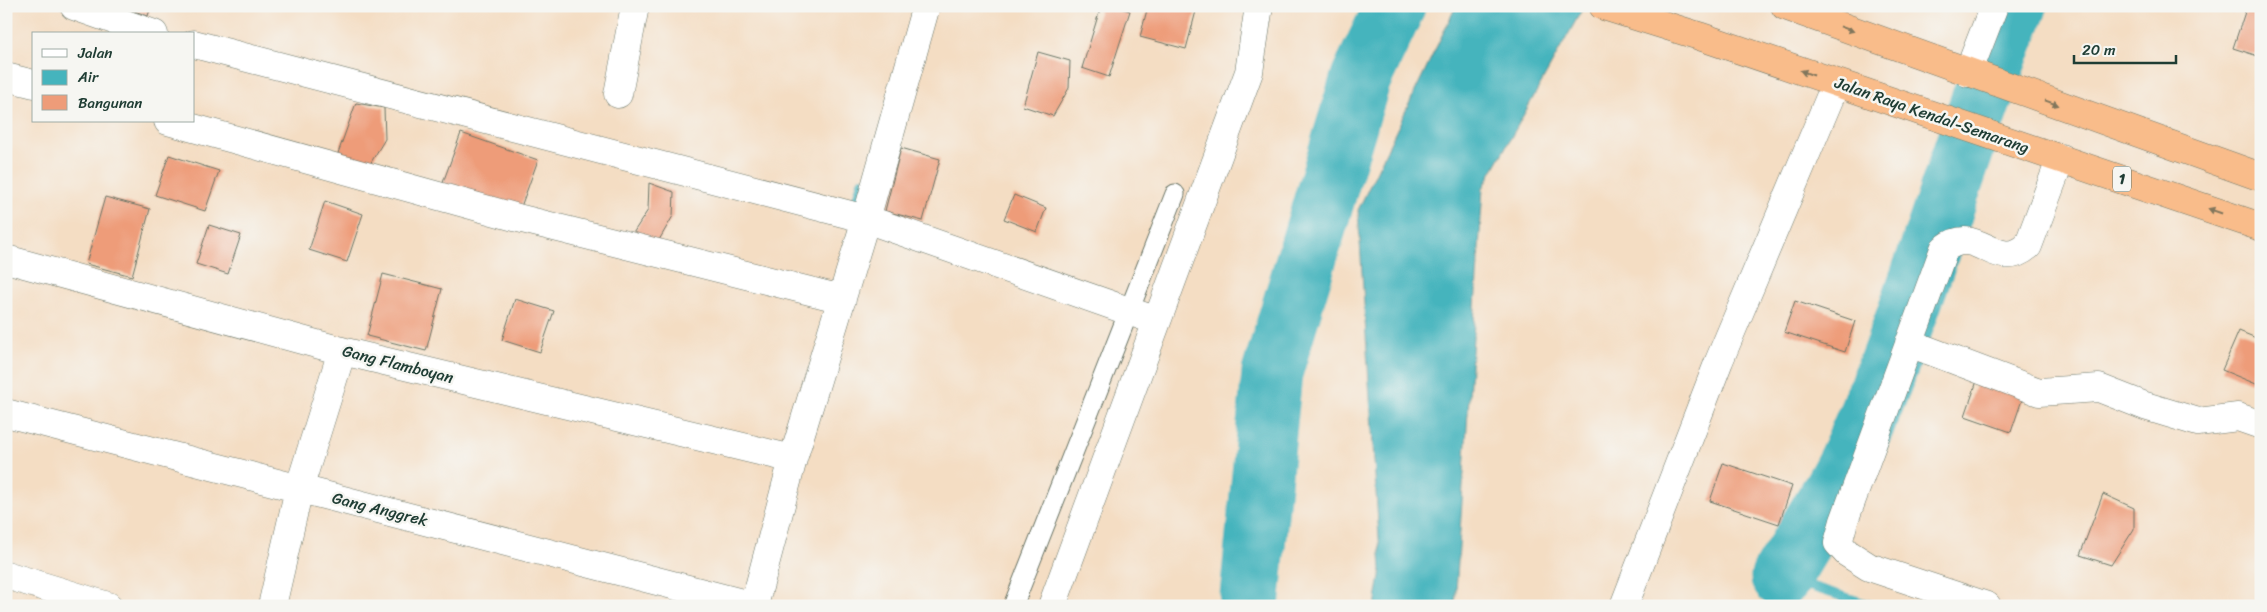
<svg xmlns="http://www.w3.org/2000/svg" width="2267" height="612" font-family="Sriracha,sans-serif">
  <rect width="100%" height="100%" fill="#f6f6f2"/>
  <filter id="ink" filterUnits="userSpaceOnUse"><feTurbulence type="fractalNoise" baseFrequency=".02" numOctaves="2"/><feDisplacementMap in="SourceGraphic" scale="10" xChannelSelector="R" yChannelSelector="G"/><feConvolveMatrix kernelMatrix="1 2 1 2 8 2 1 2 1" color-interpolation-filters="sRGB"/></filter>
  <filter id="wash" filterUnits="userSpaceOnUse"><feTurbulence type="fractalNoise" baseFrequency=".0096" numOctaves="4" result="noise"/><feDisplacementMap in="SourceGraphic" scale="20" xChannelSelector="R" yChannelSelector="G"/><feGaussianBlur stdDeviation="1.12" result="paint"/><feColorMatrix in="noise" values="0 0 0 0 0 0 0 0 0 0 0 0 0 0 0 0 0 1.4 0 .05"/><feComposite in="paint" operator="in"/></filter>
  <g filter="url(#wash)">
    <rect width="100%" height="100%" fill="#f4ddc3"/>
    <path fill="#45b4bd" stroke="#327878" d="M 1456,6 L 1584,6 L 1483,188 L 1455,606 L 1375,606 L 1381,570 L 1358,210 Z"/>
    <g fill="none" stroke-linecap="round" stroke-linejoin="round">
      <path stroke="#45b4bd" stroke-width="10" d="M 856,202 L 862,182
        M 1772,606 L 1781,577 L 1873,606"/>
      <path stroke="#45b4bd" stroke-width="61" d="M 1781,577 C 1803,539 1830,498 1849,459 C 1916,313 1956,155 2017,6
        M 1249,606 L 1272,373 L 1361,78 L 1395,6"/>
    </g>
    <g id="blocks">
      <path fill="#ee9c79" d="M 121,6 L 151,6 L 148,16 Z
        M 1101,6 L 1114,6 L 1130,11 L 1109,77 L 1082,68 Z
        M 1148,6 L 1180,6 L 1196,11 L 1186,49 L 1140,37 Z
        M 2247,6 L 2261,6 L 2261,57 L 2233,48 Z
        M 1038,52 L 1070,61 L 1069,88 L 1053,116 L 1023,106 Z
        M 356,103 L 384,108 L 385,139 L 370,164 L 337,156 Z
        M 461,133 L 538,160 L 518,215 L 441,188 Z
        M 901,148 L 940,159 L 923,221 L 885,211 Z
        M 169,155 L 219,171 L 205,211 L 155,195 Z
        M 649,183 L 674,192 L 673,216 L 655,247 L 628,241 L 648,210 Z
        M 1014,195 L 1046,208 L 1037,232 L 1004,219 Z
        M 105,197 L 150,209 L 132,276 L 86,264 Z
        M 325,201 L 363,214 L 347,262 L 309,250 Z
        M 209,225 L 241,235 L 228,274 L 196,264 Z
        M 383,274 L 442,289 L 426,351 L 367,336 Z
        M 515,299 L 554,311 L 540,352 L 502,340 Z
        M 1795,301 L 1855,321 L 1845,352 L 1784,332 Z
        M 2239,331 L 2261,340 L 2261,386 L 2222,370 Z
        M 1978,378 L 2024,394 L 2011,432 L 1965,416 Z
        M 1723,463 L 1792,486 L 1779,524 L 1710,501 Z
        M 2103,494 L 2134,508 L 2134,529 L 2111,565 L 2080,555 Z"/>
    </g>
  </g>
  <g filter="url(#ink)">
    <use href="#blocks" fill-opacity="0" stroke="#6a7566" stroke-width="1"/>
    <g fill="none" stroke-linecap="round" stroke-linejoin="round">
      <g stroke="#6a7566" stroke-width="21">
        <path id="service" d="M 1013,606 L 1175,194"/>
      </g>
      <g stroke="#6a7566" stroke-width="29">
        <path id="minor" d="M 74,6 L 154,34
          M 194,44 L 866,219 L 1157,321
          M 1968,73 L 1994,6
          M 6,77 L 34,84
          M 618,94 L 635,6
          M 168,121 L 518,218 L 842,299
          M 6,259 L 342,351 L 793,459
          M 1909,343 L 2039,392 L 2099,388 L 2145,406 L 2198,422 L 2238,417 L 2261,425
          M 6,413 L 754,606
          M 6,575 L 108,606
          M 272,606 L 299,489 L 342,351
          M 754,606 L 793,459 L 866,219 L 926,6
          M 1052,606 L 1249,72 L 1259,6
          M 1624,606 L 1719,361 L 1836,83
          M 1987,606 L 1869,567 L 1847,553 L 1838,543 L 1844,521 L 1944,249 C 1978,222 1995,274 2028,246 L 2061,158"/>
      </g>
      <g stroke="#6a7566" stroke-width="29">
        <path id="trunk" d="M 1603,6 L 1699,36 L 2261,227
          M 1785,6 L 2261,177"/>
      </g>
      <use href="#service" stroke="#fff" stroke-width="19"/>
      <use href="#minor" stroke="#fff" stroke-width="28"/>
      <use href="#trunk" stroke="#f9bc8a" stroke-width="28"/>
    </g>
    <defs><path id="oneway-solid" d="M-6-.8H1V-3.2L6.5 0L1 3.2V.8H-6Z" transform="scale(1.25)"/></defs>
    <g fill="#81765b">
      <use href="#oneway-solid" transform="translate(1847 29) rotate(20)"/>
      <use href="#oneway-solid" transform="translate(1807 73) rotate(-161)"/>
      <use href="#oneway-solid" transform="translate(2052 103) rotate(20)"/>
      <use href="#oneway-solid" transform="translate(2215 211) rotate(-161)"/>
    </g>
  </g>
  <g text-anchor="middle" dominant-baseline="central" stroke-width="5" stroke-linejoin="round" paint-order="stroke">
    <rect fill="#f6f6f2" stroke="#60746d" stroke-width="1" x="2113" y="166.5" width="18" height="25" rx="4"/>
    <g font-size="15" font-weight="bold" fill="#1f3d34">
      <text x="2122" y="179">1</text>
    </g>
    <g font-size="16" fill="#1f3d34" stroke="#f6f6f2">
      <text transform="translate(1932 115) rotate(19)">Jalan Raya Kendal-Semarang</text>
      <text transform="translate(398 364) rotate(14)">Gang Flamboyan</text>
      <text transform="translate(380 509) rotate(14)">Gang Anggrek</text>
    </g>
  </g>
  <rect width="2267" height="612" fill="none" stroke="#f6f6f2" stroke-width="25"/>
  <rect x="32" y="32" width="162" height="90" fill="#f6f6f2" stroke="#a0aca6"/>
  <rect x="42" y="49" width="25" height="8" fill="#ffffff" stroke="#a0aca6"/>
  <text x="78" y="58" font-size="15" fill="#1f3d34">Jalan</text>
  <rect x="42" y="70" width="25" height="15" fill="#45b4bd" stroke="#a0aca6"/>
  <text x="78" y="82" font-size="15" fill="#1f3d34">Air</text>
  <rect x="42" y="95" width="25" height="15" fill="#ee9c79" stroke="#a0aca6"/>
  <text x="78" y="108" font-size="15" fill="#1f3d34">Bangunan</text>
  <path d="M2074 55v8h102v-8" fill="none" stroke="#1f3d34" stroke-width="2.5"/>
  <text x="2082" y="55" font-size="15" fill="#1f3d34" stroke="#f6f6f2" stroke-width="4" paint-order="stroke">20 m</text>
</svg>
